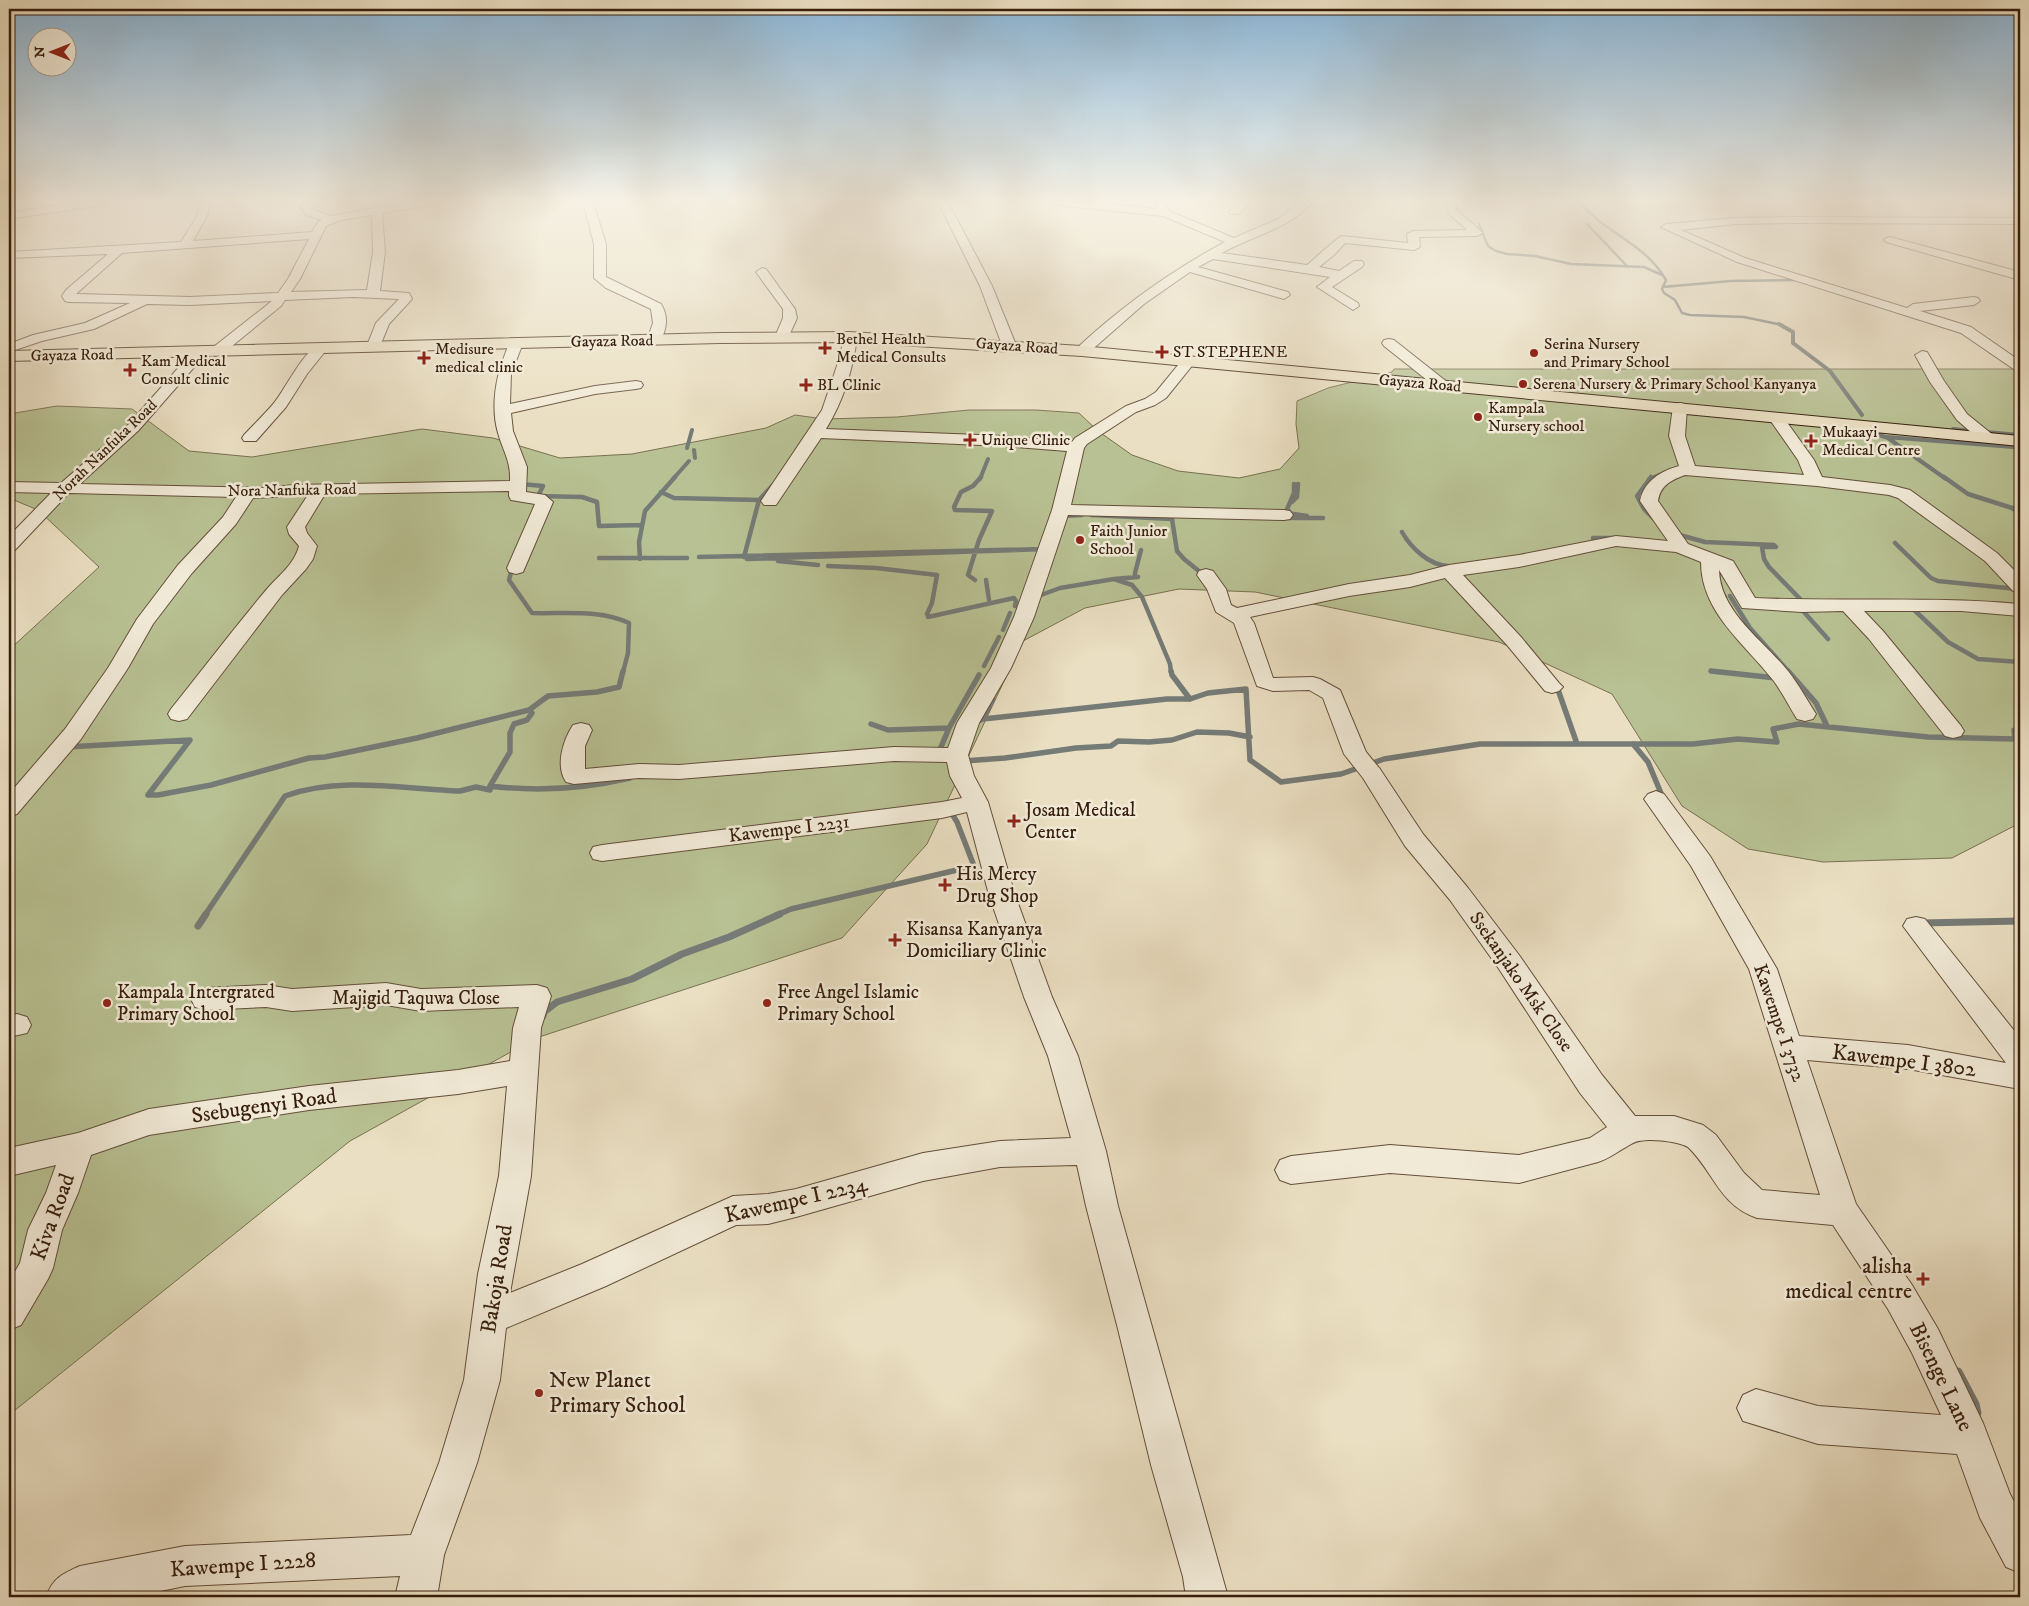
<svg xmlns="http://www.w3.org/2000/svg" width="2029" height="1606" font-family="'IM FELL DW Pica',serif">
  <rect width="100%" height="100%" fill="#eadfc2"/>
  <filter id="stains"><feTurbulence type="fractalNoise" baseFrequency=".004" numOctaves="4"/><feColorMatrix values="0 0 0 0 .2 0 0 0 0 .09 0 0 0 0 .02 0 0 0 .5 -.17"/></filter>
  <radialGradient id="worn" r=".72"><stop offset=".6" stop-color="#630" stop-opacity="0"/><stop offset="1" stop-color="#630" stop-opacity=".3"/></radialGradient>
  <path fill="#b8c193" stroke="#787050" d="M 1394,369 L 2020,369 L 2020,823 L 1952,858 L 1823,862 L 1748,849 L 1682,806 L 1612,694 L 1499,642 L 1255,592 L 1179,589 L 1085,608 L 1023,641 L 927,844 L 842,938 L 536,1038 L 350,1141 L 9,1415 L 9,650 L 99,567 L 38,510 L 9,498 L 9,414 L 57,406 L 132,409 L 189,451 L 252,457 L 422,429 L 493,438 L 560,458 L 632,454 L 766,428 L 795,415 L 824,419 L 897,417 L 969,410 L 1036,410 L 1079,413 L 1098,431 L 1132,455 L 1178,471 L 1239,478 L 1280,469 L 1299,448 L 1296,424 L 1297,401 L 1328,388 L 1392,372 Z"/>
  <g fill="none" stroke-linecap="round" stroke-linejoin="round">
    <path stroke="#757b77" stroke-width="2.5" d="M 1579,202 C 1586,208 1592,215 1599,221 C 1624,240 1650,252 1666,280 L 1662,289 L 1664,293 L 1675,300 L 1682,313 L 1690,315 L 1744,317 L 1782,325
      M 1479,224 L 1488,246 L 1496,251 L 1507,254 L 1535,256 L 1571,264 L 1644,267 L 1662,275
      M 1587,224 L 1628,267
      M 1663,287 L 1731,281 L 1799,280"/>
    <path stroke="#757b77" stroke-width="4" d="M 1779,324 L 1793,332 L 1793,343 L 1830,371 L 1862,415
      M 1953,429 L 1972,431
      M 1986,432 L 2020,435
      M 1879,435 L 1888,438 L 1946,479
      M 1886,437 L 2013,447
      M 687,448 L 692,430
      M 694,450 L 695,458
      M 673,479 L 689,461
      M 980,479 L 988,459
      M 1649,479 L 1666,472"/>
    <path stroke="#757b77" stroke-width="4.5" d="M 1651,477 L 1637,496 L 1644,509 L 1654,519
      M 1944,477 L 1968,494 L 2012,508 L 2020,513
      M 521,484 L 543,486 L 538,496 L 582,497 L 597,502 L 599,526 L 642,525
      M 661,492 L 674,498 L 759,500 L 744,557 L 747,557
      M 759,500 L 773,485
      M 1292,502 L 1297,497 L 1298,484
      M 1289,511 L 1287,513 L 1307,516
      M 1285,514 L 1294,493 L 1294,484
      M 1091,515 L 1172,519 L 1177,551 L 1184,559 L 1205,576
      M 1063,516 L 1082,515
      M 1283,518 L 1323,518
      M 1402,532 C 1411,548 1429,565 1448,566
      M 1676,534 L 1705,542 L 1774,545 L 1776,547 L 1762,547 L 1764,559 L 1769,567 L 1806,605
      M 1895,543 L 1931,578 L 1938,581 L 2017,589
      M 1591,544 L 1594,544 L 1593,538 L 1614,538
      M 1141,550 L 1135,573 L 1135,576 L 1138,577 L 1114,579 L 1132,585 L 1142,597 L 1170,664 L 1171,672
      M 699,557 L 1044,549
      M 599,558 L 687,558
      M 640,559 L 639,542 L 645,511 L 675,477
      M 747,559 L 1044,549
      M 778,561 L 818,565
      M 513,565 L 509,580 L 532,613 C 564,614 600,609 629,623 L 628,653 L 623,672
      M 828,566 L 876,568 L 937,575 L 932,603 L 927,614
      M 975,580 L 968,575 L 979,540 L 992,511 L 955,510 L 954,507 L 961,492 L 973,486 L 981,477
      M 986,580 L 989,600
      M 1041,595 L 1060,588 L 1114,579
      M 1730,596 L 1750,628 L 1789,672
      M 1910,606 L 1948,642 L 1978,659 L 2020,662
      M 1807,609 L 1803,611 L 1828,639
      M 928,617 L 1014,598 L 1016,601 L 1015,606
      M 1003,630 L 1010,613
      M 984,666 L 999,637
      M 1711,671 L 1720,672"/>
    <path stroke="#757b77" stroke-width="5.5" d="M 1171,671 L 1172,675 L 1190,699
      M 1711,671 L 1776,678
      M 1788,671 L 1816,703 L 1827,726
      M 1556,684 L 1576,741
      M 529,710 L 548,696 L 597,692 L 619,687 L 623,671
      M 983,719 L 993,699
      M 975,722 L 983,719 L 1167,699 L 1190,699 L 1208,693 L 1246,689 L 1250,760 L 1281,782 L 1341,774 L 1384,759 L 1480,744 L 1693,744 L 1738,739 L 1777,742 L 1773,729 L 1799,724 L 1928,737 L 2015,739 L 2014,730 L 2020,728
      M 871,724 L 888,730 L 949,728
      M 1633,744 L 1648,762 L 1663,798
      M 67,747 L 190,740 L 148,795 L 158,795 L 211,785 L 309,758 L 325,757 L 417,738 L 529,710 L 532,713 L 527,720 L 514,724 L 510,733 L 510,752 L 490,786
      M 938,754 L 949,728 L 979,675
      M 964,761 L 1005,758 L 1076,748 L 1111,746 L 1118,741 L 1149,742 L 1172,740 L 1197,732 L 1229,733 L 1250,737
      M 205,915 L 285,796 C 340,776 403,789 460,791 L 476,787 L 490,790 L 490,786 C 537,792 583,789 630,778
      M 777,915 L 791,909 L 974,866 L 957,822 L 949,809"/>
    <path stroke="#757b77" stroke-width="7" d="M 1921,923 L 2020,921
      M 198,926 L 206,914
      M 543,1016 L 544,1012 L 557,1002 L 632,979 L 682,954 L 729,937 L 780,914"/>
    <path stroke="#757b77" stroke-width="9" d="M 1958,1372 L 1975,1404 L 1977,1413"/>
    <g stroke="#644e3a" stroke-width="2">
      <path id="minor" d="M 78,202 L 106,202 L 101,205 L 9,219 L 9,213 Z
        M 201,202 L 211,202 L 206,218 L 193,241 L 312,232 L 318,222 L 322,220 L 306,215 L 298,202 L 308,202 L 314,210 L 331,216 L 410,202 L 437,202 L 432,205 L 382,213 L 385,252 L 380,291 L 409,293 L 412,299 L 389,324 L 378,351 L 368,351 L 366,348 L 376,323 L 399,299 L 353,297 L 285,300 L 281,306 L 221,355 L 211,355 L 209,352 L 211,349 L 272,301 L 190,305 L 147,304 L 94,329 L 42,341 L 9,352 L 9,344 L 33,335 L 85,323 L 130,303 L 69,302 L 65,301 L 62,296 L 66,290 L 108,254 L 9,258 L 9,252 L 181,242 L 196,218 ZM 372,215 L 373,252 L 367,290 L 291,292 L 300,279 L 326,226 L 341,220 ZM 309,239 L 288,279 L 278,293 L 190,297 L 76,294 L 122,253 Z
        M 583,202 L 593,202 L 606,244 L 606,277 L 661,304 C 669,317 667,330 659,343 L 654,344 L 647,340 L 653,323 L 651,309 L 606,288 L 594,278 L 594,244 Z
        M 938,202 L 948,202 L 992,286 L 1016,345 L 1014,348 L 1009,349 L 1002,345 L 980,286 Z
        M 1051,202 L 1091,202 L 1156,209 L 1156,202 L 1166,202 L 1166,207 L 1171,212 L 1234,238 L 1278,219 L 1301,202 L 1312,202 C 1290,229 1251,236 1222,253 L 1307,265 C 1313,260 1338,237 1342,236 L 1408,243 L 1407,234 L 1413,231 L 1467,230 L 1448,213 L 1445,202 L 1455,202 L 1457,210 L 1483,233 L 1477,236 L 1419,237 L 1420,247 L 1414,250 L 1345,243 L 1334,255 L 1319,267 L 1339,271 L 1354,261 L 1362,261 L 1364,264 L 1362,267 L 1332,287 L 1358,303 L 1359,306 L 1353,310 L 1317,287 L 1330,277 L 1213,259 L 1198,267 L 1288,292 L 1290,295 L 1284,299 L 1190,272 L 1144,304 L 1087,354 L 1077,354 L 1075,351 L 1077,348 C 1122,306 1171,271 1225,242 L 1163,216 L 1056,205 Z
        M 1240,202 L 1252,202 L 1238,214 L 1230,214 L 1229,212 Z
        M 2010,202 L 2020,202 L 2020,207 Z
        M 1794,217 L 2020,218 L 2020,224 L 1794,223 L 1735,224 L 1681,230 L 1745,258 L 1907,308 L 1913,304 L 1974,297 L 1978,298 L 1980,301 L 1974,305 L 1920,311 L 1971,327 L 2020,361 L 2020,371 L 2015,370 L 1961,333 L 1737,262 L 1661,227 L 1666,224 L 1735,218 Z
        M 1890,237 L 2020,272 L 2020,280 L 1886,242 L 1884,240 L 1886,238 Z
        M 762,268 L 766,269 L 795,309 L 797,318 L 787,340 L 777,340 L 775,337 L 783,318 L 783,309 L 756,272 Z
        M 850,333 L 857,337 C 853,369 843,402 826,429 L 1004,436 L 1072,442 L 1075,438 L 1126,406 L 1145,399 L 1156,392 L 1183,359 L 1193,359 L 1195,362 L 1166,398 L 1155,405 L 1136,412 L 1087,444 L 1084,448 L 1071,505 L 1284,510 L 1290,511 L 1293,515 L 1290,519 L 1284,520 L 1068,515 L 1034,617 L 1011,668 L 979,723 L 968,755 L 974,776 L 988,802 L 1015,895 L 1052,997 L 1078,1056 L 1106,1151 L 1118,1206 L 1228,1597 L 1186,1597 L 1183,1577 L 1151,1465 L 1118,1329 L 1086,1206 L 1077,1165 L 1000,1167 L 923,1181 L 796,1217 L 768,1224 L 736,1225 L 606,1286 L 506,1328 L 500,1380 L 477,1463 L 444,1555 L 437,1597 L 395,1597 L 400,1576 L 185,1586 L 131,1597 L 46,1597 C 53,1578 62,1574 80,1566 L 185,1546 L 411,1535 L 439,1463 L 464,1380 L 478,1274 L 499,1176 L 507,1086 L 458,1094 L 309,1110 L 149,1135 L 91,1155 L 78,1193 L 62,1230 L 53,1268 L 48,1279 L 21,1325 L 9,1330 L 9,1282 L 20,1263 L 28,1230 L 46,1193 L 56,1165 L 9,1176 L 9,1148 L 78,1133 L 149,1109 L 309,1086 L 458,1070 L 510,1061 L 513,1028 L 519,1007 L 421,1011 L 386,1005 L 292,1011 L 266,1007 L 205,1010 L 195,1007 L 191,999 L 195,991 L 205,988 L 266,985 L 292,989 L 386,983 L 421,989 L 537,985 L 547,988 L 551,996 L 541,1028 L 531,1176 L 510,1293 L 582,1264 L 733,1196 L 768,1194 L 796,1189 L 923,1153 L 1000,1141 L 1071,1138 L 1048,1056 L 1024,997 L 989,895 L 967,812 L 942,818 L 602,861 L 593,859 L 590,853 L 593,847 L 602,845 L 942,802 L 962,798 L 950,776 L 947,762 L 894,761 L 679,779 L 639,778 L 574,784 L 566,782 C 555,766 563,740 573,725 L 581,723 L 589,725 L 592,730 L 585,746 L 585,769 L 639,764 L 679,765 L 894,747 L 948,748 L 957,723 L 991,668 L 1014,617 L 1052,510 L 1067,451 L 1004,446 L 821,438 L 776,505 L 764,505 L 761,501 L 822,410 L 841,354 L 843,337 Z
        M 516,339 L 523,343 L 511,374 L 510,404 L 595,386 L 636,381 L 641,382 L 643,385 L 641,388 L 636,389 L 595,394 L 511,413 L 513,431 L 527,467 L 526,492 L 545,495 L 553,502 L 523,572 L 516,574 L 509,572 L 507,568 L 535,504 L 511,500 L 509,496 L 509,491 L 325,494 L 305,527 L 307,533 L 317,546 L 313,559 L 306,569 L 282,595 L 187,719 L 179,721 L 171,719 L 168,714 L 171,709 C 203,669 234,628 267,589 C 279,575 294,565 299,546 L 289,534 L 287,527 L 308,495 L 253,498 L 236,524 L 192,573 L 153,624 L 128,668 L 81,739 L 17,814 L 9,817 L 9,794 L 65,729 L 108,668 L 137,619 L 178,565 L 223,517 L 236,497 L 69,493 L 15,550 L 9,551 L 9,536 L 51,493 L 9,492 L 9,482 L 61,483 L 128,425 L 194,350 L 204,350 L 206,353 L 204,356 L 138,431 L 80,484 L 268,488 L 293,485 L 510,481 C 511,461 503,451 498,433 C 491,409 495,380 504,357 C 507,350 508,341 516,339 Z
        M 1389,339 L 1394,340 L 1447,382 L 1449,385 L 1447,388 L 1437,388 L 1384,346 L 1382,343 L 1384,340 Z
        M 320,345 L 327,349 L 307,374 L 286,407 L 256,441 L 244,441 L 242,438 L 244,435 C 254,424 265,414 274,403 C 285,390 304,349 320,345 Z
        M 1922,351 L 1927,352 L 1944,381 L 1967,414 L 1993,435 L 1995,438 L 1993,441 L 1981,441 L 1957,420 L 1930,382 L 1915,355 Z
        M 1680,403 L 1685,404 L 1687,407 L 1685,436 L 1695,466 L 1804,475 L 1798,460 L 1768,417 L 1771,414 L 1781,414 L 1814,460 L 1822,477 L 1890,485 L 1910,490 L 1997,553 L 2020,576 L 2020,593 L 2013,591 L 1985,561 L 1898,498 L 1889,495 L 1817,486 L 1685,475 C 1671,480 1660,486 1658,501 L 1688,544 L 1733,561 L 1755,598 C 1844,602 1932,596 2020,604 L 2020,616 L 1961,611 L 1864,611 L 1883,631 L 1961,726 L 1964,731 L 1961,736 L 1953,738 L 1945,736 L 1869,639 L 1843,611 L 1802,612 L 1742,608 L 1719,570 C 1720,612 1764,641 1788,671 C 1799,685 1807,700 1816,714 L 1813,719 L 1805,721 L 1797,719 C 1789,706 1782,692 1773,680 C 1744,643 1701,612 1701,562 L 1676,552 L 1616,546 L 1519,567 L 1463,575 L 1521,637 L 1559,683 L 1563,687 L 1559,691 L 1552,693 L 1545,691 L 1507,645 L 1445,578 L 1410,587 L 1349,596 L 1250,617 L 1254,623 L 1273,678 L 1313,677 L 1320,679 L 1340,690 L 1366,752 L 1380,769 L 1423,834 L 1468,888 L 1519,955 L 1602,1075 L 1635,1116 L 1674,1116 L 1703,1125 L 1716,1135 L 1744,1173 L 1762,1190 L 1820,1195 L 1749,969 L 1691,866 L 1644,799 L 1648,794 L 1656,791 L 1664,794 L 1710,856 L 1777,969 L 1799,1036 L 1908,1045 L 2006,1063 L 1903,926 L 1907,919 L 1916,917 L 1925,919 L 2020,1038 L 2020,1089 L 1908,1069 L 1807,1060 L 1856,1204 L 1912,1285 L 1938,1329 L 1983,1423 L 2010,1494 L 2020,1513 L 2020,1573 L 2006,1567 L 1980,1518 L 1957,1454 L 1818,1444 L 1743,1421 L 1737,1408 L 1743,1395 L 1756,1389 L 1818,1406 L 1941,1415 L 1912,1353 L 1888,1309 L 1833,1225 L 1757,1218 C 1719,1205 1714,1172 1688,1147 C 1677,1141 1645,1137 1633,1143 C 1621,1149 1611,1158 1598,1162 L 1519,1183 L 1390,1173 L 1291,1184 L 1280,1180 L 1275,1170 L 1280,1160 L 1291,1156 L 1390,1145 L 1519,1155 L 1590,1138 L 1607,1127 L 1580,1093 L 1499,969 L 1450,900 L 1405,846 L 1363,778 L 1344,754 L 1323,698 L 1309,690 L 1273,691 L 1257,686 L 1234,623 L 1216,612 L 1207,589 L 1197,575 L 1199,571 L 1206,569 L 1213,571 L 1226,589 L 1231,605 L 1237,608 L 1349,584 L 1410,575 L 1449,565 L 1519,555 L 1616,536 L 1668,541 L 1640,501 C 1644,481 1661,471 1679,466 L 1669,436 L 1673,407 L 1675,404 Z
        M 17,1014 L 27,1017 L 31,1025 L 27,1033 L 9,1037 L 9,1015 Z"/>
    </g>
    <g stroke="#371e0c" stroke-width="2">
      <path id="major" d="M 850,332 L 1082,346 L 2020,436 L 2020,446 L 1082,356 L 850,342 L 720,343 L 9,361 L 9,351 L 720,333 Z"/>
    </g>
    <use href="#minor" fill="#f1ead7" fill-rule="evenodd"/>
    <use href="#major" fill="#eadfc2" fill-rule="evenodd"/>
  </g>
  <linearGradient id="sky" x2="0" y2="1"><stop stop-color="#8ab6d8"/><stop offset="0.47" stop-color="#f6f1e4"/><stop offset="1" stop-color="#f6f1e4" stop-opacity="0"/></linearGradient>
  <rect width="2029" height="427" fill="url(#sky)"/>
  <g fill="#8f2418" stroke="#f1ead7" stroke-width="2">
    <path d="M822.5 340.5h5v5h5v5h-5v5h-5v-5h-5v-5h5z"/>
    <path d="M1159.5 344.5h5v5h5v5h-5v5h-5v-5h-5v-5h5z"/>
    <circle cx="1534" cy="353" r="5"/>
    <path d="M421.5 350.5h5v5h5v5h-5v5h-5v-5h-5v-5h5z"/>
    <path d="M127.5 362.5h5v5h5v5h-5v5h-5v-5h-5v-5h5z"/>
    <circle cx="1523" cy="384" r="5"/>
    <path d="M803.5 377.5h5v5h5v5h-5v5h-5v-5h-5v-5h5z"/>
    <circle cx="1478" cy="417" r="5"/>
    <path d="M967.5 432.5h5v5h5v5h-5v5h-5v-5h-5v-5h5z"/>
    <path d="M1808.5 433.5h5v5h5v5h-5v5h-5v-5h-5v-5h5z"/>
    <circle cx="1080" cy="540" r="5"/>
    <path d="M1011.5 813.5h5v5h5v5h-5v5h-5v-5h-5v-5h5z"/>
    <path d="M942.5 877.5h5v5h5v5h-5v5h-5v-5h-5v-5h5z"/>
    <path d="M892.5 932.5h5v5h5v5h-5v5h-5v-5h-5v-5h5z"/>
    <circle cx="107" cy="1003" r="5"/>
    <circle cx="767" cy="1003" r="5"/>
    <path d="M1920.5 1271.5h5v5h5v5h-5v5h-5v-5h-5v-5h5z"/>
    <circle cx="539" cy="1393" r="5"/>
  </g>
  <g text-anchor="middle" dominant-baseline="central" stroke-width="5" stroke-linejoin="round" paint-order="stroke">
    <g font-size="16" fill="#371e0c" stroke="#f1ead7" text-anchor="start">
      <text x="836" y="339">Bethel Health<tspan x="836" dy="18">Medical Consults</tspan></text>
      <text x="1544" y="344">Serina Nursery<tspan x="1544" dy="18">and Primary School</tspan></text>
      <text x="435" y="349">Medisure<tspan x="435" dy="18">medical clinic</tspan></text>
      <text x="1173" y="352">ST STEPHENE</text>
      <text x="141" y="361">Kam Medical<tspan x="141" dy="18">Consult clinic</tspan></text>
      <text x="1533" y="384">Serena Nursery &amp; Primary School Kanyanya</text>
      <text x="817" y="385">BL Clinic</text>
      <text x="1488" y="408">Kampala<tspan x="1488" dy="18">Nursery school</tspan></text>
      <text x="1822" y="432">Mukaayi<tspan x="1822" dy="18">Medical Centre</tspan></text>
      <text x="981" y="440">Unique Clinic</text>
      <text x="1090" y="531">Faith Junior<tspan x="1090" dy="18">School</tspan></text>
    </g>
    <g font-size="16" fill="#371e0c" stroke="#f1ead7">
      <text transform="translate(612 341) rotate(-1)">Gayaza Road</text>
      <text transform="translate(1017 346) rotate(4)">Gayaza Road</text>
      <text transform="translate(72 355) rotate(-1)">Gayaza Road</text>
      <text transform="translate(1420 383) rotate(5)">Gayaza Road</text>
      <text transform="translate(105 450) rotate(-44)">Norah Nanfuka Road</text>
      <text transform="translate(292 490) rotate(-1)">Nora Nanfuka Road</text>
    </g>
    <g font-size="19" fill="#371e0c" stroke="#f1ead7" text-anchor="start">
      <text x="1025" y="810">Josam Medical<tspan x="1025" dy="22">Center</tspan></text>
      <text x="956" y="874">His Mercy<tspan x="956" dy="22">Drug Shop</tspan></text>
      <text x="906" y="929">Kisansa Kanyanya<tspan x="906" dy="22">Domiciliary Clinic</tspan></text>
      <text x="117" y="992">Kampala Intergrated<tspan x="117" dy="22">Primary School</tspan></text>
      <text x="777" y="992">Free Angel Islamic<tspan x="777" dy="22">Primary School</tspan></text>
    </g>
    <g font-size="19" fill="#371e0c" stroke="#f1ead7">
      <text transform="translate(789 829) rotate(-7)">Kawempe I 2231</text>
      <text transform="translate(1521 982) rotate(55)">Ssekanjako Msk Close</text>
      <text x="416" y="998">Majigid Taquwa Close</text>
      <text transform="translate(1779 1023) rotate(71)">Kawempe I 3732</text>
    </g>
    <g font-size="22" fill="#371e0c" stroke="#f1ead7">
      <text transform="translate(1904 1061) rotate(7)">Kawempe I 3802</text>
      <text transform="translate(264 1106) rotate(-8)">Ssebugenyi Road</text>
      <text transform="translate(796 1200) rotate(-13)">Kawempe I 2234</text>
      <text transform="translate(53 1217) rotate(-70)">Kiva Road</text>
      <text transform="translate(497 1279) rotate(-81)">Bakoja Road</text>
      <text transform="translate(1941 1377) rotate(64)">Bisenge Lane</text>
      <text transform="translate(243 1565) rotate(-4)">Kawempe I 2228</text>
    </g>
    <g font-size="22" fill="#371e0c" stroke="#f1ead7" text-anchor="end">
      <text x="1912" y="1266">alisha<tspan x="1912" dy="25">medical centre</tspan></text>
      <text x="549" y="1380" text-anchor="start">New Planet<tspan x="549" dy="25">Primary School</tspan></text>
    </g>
  </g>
  <rect width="2029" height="1606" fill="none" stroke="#eadfc2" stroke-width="30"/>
  <rect x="10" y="10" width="2009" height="1586" fill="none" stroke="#371e0c" stroke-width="2.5"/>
  <rect x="15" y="15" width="1999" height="1576" fill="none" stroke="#371e0c"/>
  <g transform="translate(52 52) rotate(270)"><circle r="24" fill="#f1ead7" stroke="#a79886"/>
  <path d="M0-4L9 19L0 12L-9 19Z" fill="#8f2418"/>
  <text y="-8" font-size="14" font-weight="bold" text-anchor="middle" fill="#371e0c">N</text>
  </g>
  <rect width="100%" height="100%" filter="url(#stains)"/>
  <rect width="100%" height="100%" fill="url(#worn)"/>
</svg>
